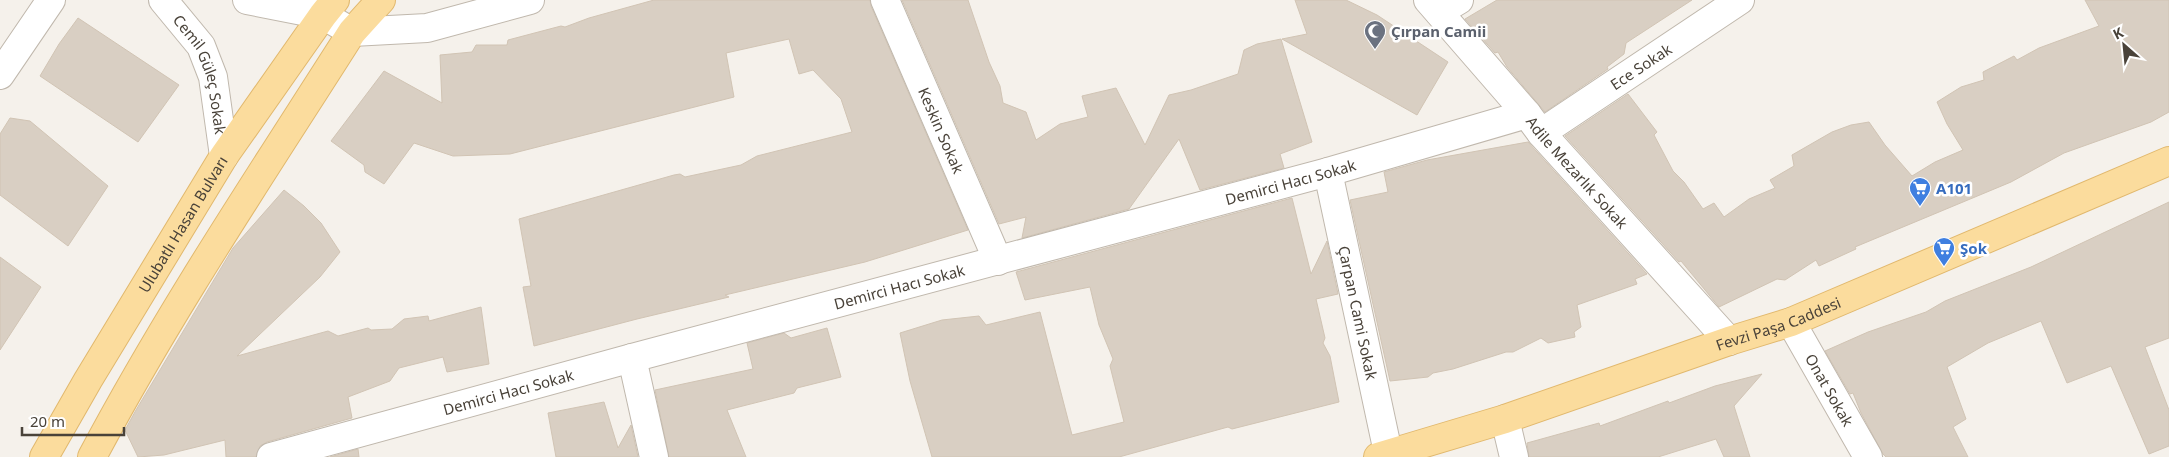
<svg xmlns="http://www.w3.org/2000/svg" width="2169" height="457" font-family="'Noto Sans',sans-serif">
  <rect width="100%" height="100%" fill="#f5f1eb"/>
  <path fill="#d9cfc3" stroke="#d1c4b4" d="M 654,0 L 870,0 L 871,6 L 968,230 L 865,262 L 725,295 L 729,297 L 637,319 L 534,346 L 523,287 L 531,286 L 519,219 L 674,175 L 680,174 L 685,177 L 741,165 L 757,156 L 852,132 L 841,99 L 813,70 L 799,74 L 789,39 L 726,53 L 734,97 L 510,154 L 453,156 L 414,143 L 384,184 L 365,172 L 364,165 L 331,141 L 384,71 L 442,103 L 440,55 L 472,52 L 476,45 L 507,45 L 508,40 L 561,26 L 565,27 L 589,18 Z
    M 902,0 L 968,0 L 989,62 L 1000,86 L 1003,103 L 1026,112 L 1036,140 L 1060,124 L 1088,117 L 1082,96 L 1116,88 L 1145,145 L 1169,95 L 1191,90 L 1238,74 L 1244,50 L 1257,44 L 1281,39 L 1312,142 L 1280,154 L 1284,168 L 1200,190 L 1179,139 L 1129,209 L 1022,238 L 1026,217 L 999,224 Z
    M 1295,0 L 1346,0 L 1377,15 L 1448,62 L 1417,115 L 1282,39 L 1307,34 Z
    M 1497,0 L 1692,0 L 1626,43 L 1624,54 L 1607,67 L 1608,69 L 1545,112 L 1507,67 L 1498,52 L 1495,53 L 1465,19 Z
    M 2085,0 L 2169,0 L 2169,112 L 2151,122 L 2064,153 L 2011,182 L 1855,247 L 1856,249 L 1819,266 L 1816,260 L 1785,280 L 1777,279 L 1719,307 L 1681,261 L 1679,262 L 1565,136 L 1628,94 L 1657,132 L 1654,135 L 1673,171 L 1684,182 L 1703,209 L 1714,203 L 1724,217 L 1749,199 L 1775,188 L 1770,180 L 1794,166 L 1792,155 L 1832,132 L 1851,125 L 1869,122 L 1885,145 L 1912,176 L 1935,162 L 1963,150 L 1947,124 L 1937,102 L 1961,87 L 1984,80 L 1983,72 L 2014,56 L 2017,60 L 2039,48 L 2099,26 Z
    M 78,18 L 179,85 L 138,142 L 40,76 L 59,44 Z
    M 10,118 L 30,121 L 108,186 L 68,246 L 0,195 L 0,134 Z
    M 1528,142 L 1647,274 L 1635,279 L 1637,284 L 1577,305 L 1581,327 L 1574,332 L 1575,337 L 1548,343 L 1541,338 L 1513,352 L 1506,352 L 1453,369 L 1433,373 L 1428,377 L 1390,381 L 1350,200 L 1388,192 L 1384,172 L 1427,160 Z
    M 284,190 L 304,206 L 321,223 L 340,252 L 320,277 L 237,356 L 328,331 L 338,336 L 368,328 L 371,330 L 392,329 L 404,319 L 428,316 L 429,321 L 481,307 L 489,364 L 447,372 L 443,357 L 399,368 L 390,381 L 348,397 L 352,418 L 267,442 L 260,446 L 256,457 L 226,457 L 225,440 L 164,455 L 138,457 L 125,430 L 136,410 L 233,248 Z
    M 1292,198 L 1311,274 L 1327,241 L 1338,294 L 1316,299 L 1325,338 L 1323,343 L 1330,356 L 1339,402 L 1232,429 L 1228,427 L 1119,457 L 932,457 L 910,381 L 900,333 L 942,320 L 979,316 L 986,325 L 1040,312 L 1072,435 L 1124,422 L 1110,366 L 1113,359 L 1099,325 L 1090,287 L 1025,300 L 1016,272 Z
    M 2169,202 L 2169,338 L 2145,347 L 2169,410 L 2169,446 L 2149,454 L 2111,366 L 2067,383 L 2041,321 L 1988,343 L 1947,367 L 1966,419 L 1953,427 L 1968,457 L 1886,457 L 1883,454 L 1861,413 L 1853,393 L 1850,394 L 1825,351 L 1868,332 L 1926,312 L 1945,301 L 2031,267 Z
    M 0,257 L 41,287 L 0,350 Z
    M 827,328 L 841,377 L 797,388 L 794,393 L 727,410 L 746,457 L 669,457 L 655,390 L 753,369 L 747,343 L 784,333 L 791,338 Z
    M 1762,374 L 1734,406 L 1750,457 L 1724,457 L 1716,439 L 1658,457 L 1529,457 L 1527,443 L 1599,423 L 1600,426 L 1668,401 L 1669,403 L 1715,386 Z
    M 604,402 L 618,448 L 631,425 L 638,457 L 556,457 L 548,413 Z
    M 358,449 L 359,457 L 330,457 Z"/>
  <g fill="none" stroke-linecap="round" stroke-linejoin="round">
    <g stroke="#c0b8ad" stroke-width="30">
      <g id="minor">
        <path id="s1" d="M 163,0 L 201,46 L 213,77 L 224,156"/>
        <path d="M 247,0 L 323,15 L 352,32 L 427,28 L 530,0"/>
        <path id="s2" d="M 885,0 L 998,261"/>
        <path id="s3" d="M 1428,0 L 1527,114 L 1541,133 L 1729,341"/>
        <path d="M 1439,12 L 1459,0"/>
        <path d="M 0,75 L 51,0"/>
        <path id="s4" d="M 1541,133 L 1740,0"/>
        <path id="s5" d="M 1328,172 L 1389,457"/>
        <path id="s6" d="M 1791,322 L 1868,457"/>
        <path d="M 632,358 L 654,457"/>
        <path d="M 1505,419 L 1514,457"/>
        <path id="s7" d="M 271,457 L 632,358 L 1328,172 L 1527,114"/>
      </g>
    </g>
    <g stroke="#e1b86d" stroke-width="30">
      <g id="major">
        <path id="s8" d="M 44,457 L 88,380 L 224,156 L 323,15 L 335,0"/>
        <path d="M 92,457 C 170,310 263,172 352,32 L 381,0"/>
        <path id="s9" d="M 1378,457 L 1505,419 L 1729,341 L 1791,322 L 2169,161"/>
      </g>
    </g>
    <use href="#minor" stroke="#fff" stroke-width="28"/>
    <use href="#major" stroke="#fbdc9d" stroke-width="28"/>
  </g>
  <defs>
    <g id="mosque-pin" transform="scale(1.125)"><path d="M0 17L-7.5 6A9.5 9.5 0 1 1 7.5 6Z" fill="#6b7280" stroke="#fff"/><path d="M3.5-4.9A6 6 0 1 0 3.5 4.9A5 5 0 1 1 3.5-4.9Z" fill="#fff"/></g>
    <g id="supermarket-pin" transform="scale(1.125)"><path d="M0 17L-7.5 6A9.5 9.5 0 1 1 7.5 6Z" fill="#3f7fe0" stroke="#fff"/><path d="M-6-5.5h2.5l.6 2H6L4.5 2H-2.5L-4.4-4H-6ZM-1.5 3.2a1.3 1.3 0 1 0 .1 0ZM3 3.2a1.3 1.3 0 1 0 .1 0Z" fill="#fff"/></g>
  </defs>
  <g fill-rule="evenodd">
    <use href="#mosque-pin" x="1375" y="31"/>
    <use href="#supermarket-pin" x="1920" y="188"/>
    <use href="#supermarket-pin" x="1944" y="248"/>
  </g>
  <g text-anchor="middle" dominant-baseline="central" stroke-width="5" stroke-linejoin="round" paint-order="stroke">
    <g font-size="15" font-weight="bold" fill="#5b616d" stroke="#fff" text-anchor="start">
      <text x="1391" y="31">Çırpan Camii</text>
    </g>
    <g font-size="15" fill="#494239" stroke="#fff">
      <text stroke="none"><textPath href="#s4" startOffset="120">Ece Sokak</textPath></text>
      <text stroke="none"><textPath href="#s1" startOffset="86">Cemil Güleç Sokak</textPath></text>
      <text stroke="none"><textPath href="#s2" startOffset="142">Keskin Sokak</textPath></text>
      <text stroke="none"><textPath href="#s3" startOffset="228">Adile Mezarlık Sokak</textPath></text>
      <text stroke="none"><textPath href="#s7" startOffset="1056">Demirci Hacı Sokak</textPath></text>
      <text stroke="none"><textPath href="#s8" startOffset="271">Ulubatlı Hasan Bulvarı</textPath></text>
      <text stroke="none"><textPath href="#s7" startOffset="651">Demirci Hacı Sokak</textPath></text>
      <text stroke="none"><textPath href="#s5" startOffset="144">Çarpan Cami Sokak</textPath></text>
      <text stroke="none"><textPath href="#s9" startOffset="422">Fevzi Paşa Caddesi</textPath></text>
      <text stroke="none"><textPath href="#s6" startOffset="78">Onat Sokak</textPath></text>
      <text stroke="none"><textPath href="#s7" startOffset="246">Demirci Hacı Sokak</textPath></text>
    </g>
    <g font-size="15" font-weight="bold" fill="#366cbe" stroke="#fff" text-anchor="start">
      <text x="1936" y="188">A101</text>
      <text x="1960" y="248">Şok</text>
    </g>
  </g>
  <g transform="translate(2124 45) rotate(333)" stroke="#ffffff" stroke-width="4" paint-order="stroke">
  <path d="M0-4L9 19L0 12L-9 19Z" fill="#494239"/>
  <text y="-8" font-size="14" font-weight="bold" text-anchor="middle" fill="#494239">K</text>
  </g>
  <path d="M22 427v8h102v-8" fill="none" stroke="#494239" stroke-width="2.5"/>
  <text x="30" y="427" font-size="15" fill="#494239" stroke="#ffffff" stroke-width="4" paint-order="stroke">20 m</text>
</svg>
